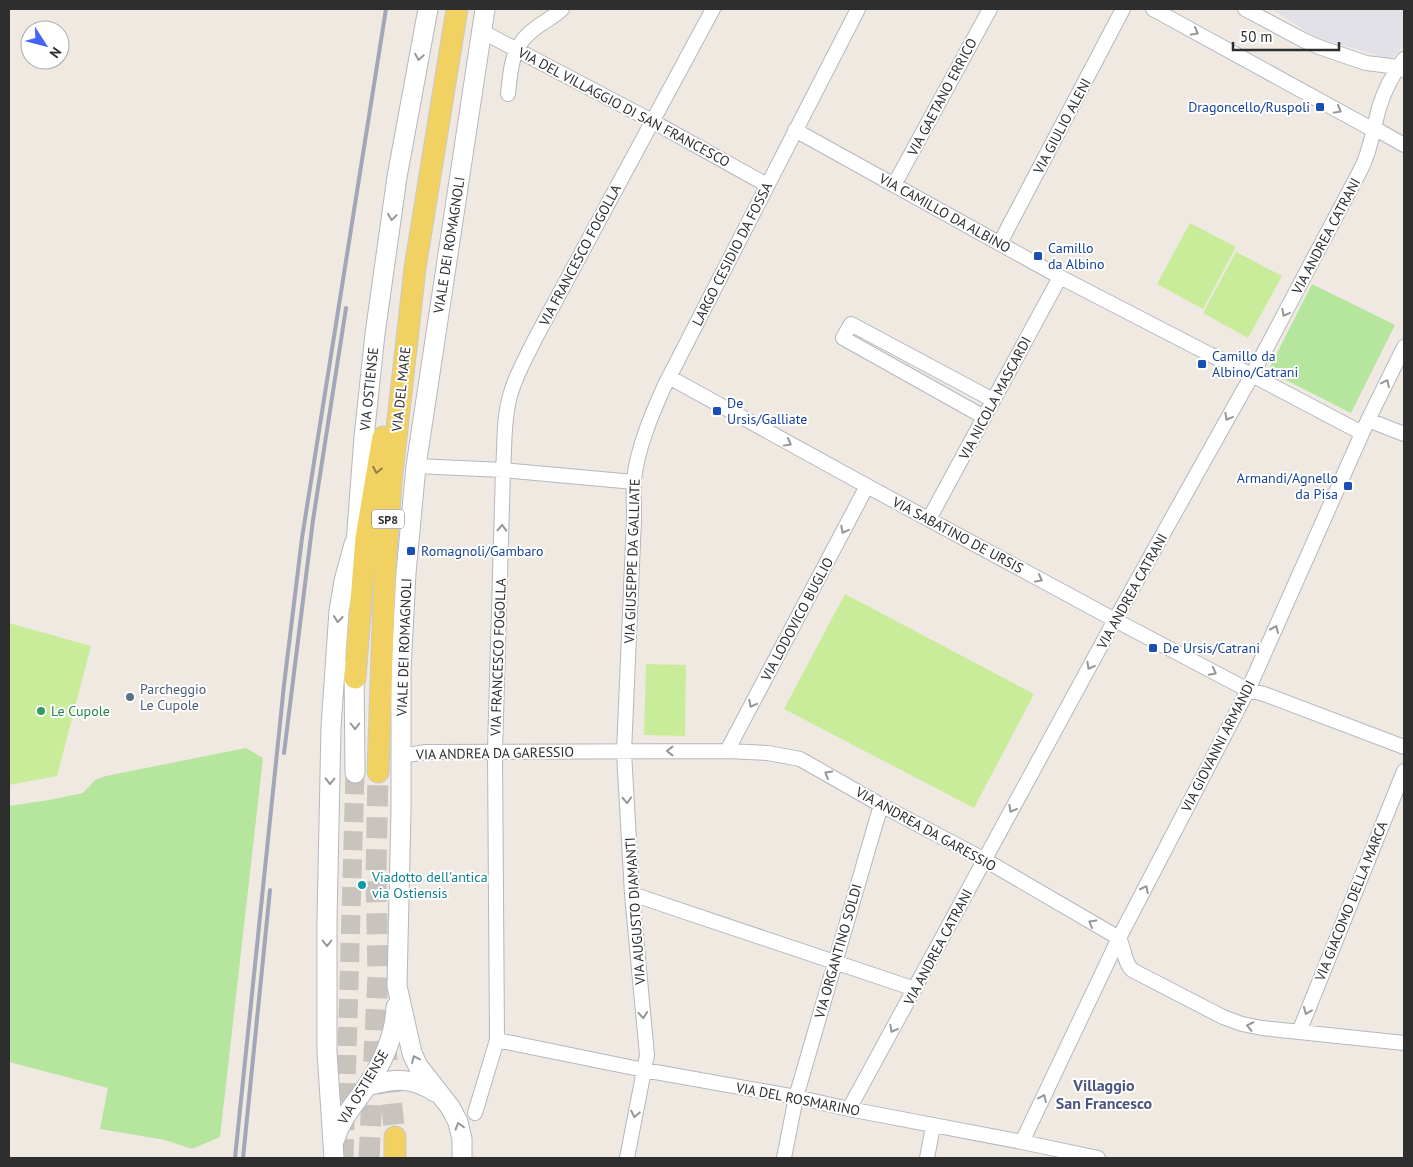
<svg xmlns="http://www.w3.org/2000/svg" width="1413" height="1167" font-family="'PT Sans',sans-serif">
  <rect width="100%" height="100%" fill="#efe9e1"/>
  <path fill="#e3e1e8" d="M 1272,9 L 1404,9 L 1404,44 L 1392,59 L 1316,38 Z"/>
  <path fill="#b6e59e" d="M 1312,284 L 1395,325 L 1351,413 L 1268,371 Z
    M 246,748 L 263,758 L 220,1137 L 192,1149 L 165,1140 L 100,1129 L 108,1088 L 9,1062 L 9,806 L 49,800 L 83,793 L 95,780 L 106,776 Z"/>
  <path fill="#c9ec9a" d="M 1190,223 L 1236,247 L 1203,309 L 1157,284 Z
    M 1236,252 L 1282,276 L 1248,338 L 1203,313 Z
    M 845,594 L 1034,694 L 974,808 L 784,709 Z
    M 9,623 L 91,646 L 57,776 L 9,785 Z
    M 646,664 L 686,665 L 685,736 L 644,735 Z"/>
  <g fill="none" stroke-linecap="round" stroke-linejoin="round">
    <path stroke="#c8c4bd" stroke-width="19" stroke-dasharray="19 9" stroke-linecap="butt" d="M 344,1158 L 355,773"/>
    <path stroke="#c8c4bd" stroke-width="21" stroke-dasharray="21 11" stroke-linecap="butt" d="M 385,1040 L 395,1137
      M 369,1158 L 378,975 L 376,875 L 378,772"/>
    <g stroke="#b4b7c1" stroke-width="16">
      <path id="street" d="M 1153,9 L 1368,127 L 1374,128 L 1404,145
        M 1245,9 L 1303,40 L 1319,47 L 1366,63 L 1399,67 L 1404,70
        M 481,31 L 652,121 L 767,185
        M 508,94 C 511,66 511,45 537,27 C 545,21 555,16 562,9
        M 795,130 L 1060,277 L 1211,355 L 1252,375 L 1362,433
        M 894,185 L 990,9
        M 1000,243 L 1123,9
        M 669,377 L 867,486 L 1115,620 L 1248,690 L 1264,694 L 1404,747
        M 984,417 L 843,338 L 851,324 L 993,400
        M 1368,420 L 1404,434
        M 416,466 L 503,470 L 634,482
        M 929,519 L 1060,277
        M 727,751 L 867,486
        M 401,756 L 426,752 L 727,751 L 768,753 L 800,759 L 881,805 L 985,860 L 1119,938 C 1125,950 1123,960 1132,970 L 1223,1017 L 1242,1024 L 1262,1028 L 1404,1043
        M 632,894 L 915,989
        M 1299,1032 L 1404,771
        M 497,1040 L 644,1070 L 796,1097 L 849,1109 L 1022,1142 L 1098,1158
        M 849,1109 L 1116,618 L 1252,375 L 1361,169 C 1371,150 1373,129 1379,108 C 1384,91 1393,74 1404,59
        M 475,1113 L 497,1040 L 495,751 L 503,470 C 505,446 503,420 510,396 C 515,376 526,358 535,339 L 713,9
        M 1022,1142 L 1119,938 L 1248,690 L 1368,420 L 1404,347
        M 627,1158 L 647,1055 L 632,894 L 624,752 L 634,519 C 634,506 633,492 634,479 C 638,447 651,416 664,387 L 858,9
        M 784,1158 L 796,1097 L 881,805
        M 927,1158 L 933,1126"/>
    </g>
    <g stroke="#b4b7c1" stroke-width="21">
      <path id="secondary" d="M 355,557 L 364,437 L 375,334 L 397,177 L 428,9
        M 354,665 L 355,773
        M 367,1086 C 394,1079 410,1076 435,1092
        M 335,1139 C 341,1118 355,1104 367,1086 C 383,1062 395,1036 396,1007
        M 334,1158 L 327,1052 L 327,920 L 331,727 L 339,611 L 344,581 L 354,544
        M 462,1158 L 462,1139 L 458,1122 L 450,1107 L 418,1066 L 412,1053 L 397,986 L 401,811 L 401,670 L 406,573 L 416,466 L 485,9"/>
    </g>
    <g stroke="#c9c9c9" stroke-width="23">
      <path id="primary" d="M 355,678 L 366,538 L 383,437
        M 378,772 L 385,566 L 391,482 L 415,268 L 457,9
        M 395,1137 L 395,1158"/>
    </g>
    <use href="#street" stroke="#fff" stroke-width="14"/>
    <use href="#secondary" stroke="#fff" stroke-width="19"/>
    <use href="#primary" stroke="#f2d163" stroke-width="21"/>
    <path stroke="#a3a6b8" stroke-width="4" d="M 284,753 L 313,520 L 346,308
      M 235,1158 L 284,685 L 302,538 L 386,9
      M 243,1158 L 270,890"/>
  </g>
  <defs><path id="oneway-chevron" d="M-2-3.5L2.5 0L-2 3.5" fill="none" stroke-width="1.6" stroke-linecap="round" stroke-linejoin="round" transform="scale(1.25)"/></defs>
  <g stroke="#969696">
    <use href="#oneway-chevron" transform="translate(1195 32) rotate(29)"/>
    <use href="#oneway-chevron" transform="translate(419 57) rotate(100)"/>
    <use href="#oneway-chevron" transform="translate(1338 110) rotate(29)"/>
    <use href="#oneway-chevron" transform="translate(392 217) rotate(98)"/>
    <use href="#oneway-chevron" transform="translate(1285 313) rotate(118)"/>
    <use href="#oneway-chevron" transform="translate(1386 383) rotate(-64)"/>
    <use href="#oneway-chevron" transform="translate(1228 417) rotate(119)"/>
    <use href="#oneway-chevron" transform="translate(788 443) rotate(29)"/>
    <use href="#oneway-chevron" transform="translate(502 528) rotate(-88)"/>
    <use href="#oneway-chevron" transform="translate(844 530) rotate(118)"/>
    <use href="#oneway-chevron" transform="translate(1039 579) rotate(29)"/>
    <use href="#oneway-chevron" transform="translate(338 619) rotate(96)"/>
    <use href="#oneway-chevron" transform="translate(1275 629) rotate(-66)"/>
    <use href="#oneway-chevron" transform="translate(1090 666) rotate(119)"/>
    <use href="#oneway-chevron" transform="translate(1213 672) rotate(27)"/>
    <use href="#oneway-chevron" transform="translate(752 704) rotate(118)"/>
    <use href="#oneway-chevron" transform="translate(355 726) rotate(90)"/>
    <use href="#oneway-chevron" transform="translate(670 751) rotate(180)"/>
    <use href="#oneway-chevron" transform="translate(828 774) rotate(-150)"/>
    <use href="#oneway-chevron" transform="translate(330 781) rotate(91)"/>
    <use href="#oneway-chevron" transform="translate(627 800) rotate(87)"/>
    <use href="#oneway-chevron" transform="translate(1012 809) rotate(119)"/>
    <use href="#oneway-chevron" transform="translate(1145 889) rotate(-63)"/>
    <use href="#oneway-chevron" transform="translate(1092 923) rotate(-150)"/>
    <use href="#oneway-chevron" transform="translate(327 943) rotate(90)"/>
    <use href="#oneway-chevron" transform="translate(1307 1011) rotate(112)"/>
    <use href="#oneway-chevron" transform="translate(643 1015) rotate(85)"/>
    <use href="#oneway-chevron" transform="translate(1250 1026) rotate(-168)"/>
    <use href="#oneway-chevron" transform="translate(893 1029) rotate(119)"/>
    <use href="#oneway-chevron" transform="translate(415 1059) rotate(-115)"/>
    <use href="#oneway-chevron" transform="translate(1043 1098) rotate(-65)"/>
    <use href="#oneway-chevron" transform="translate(635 1114) rotate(101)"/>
    <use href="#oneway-chevron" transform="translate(459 1126) rotate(-107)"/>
  </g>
  <use stroke="#908048" href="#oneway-chevron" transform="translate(377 470) rotate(101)"/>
  <g fill="#1a4fb4" stroke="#fff" stroke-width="2">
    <rect x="1315" y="102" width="10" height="10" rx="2.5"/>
    <rect x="1033" y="251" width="10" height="10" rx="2.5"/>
    <rect x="1197" y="359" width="10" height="10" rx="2.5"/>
    <rect x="712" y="406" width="10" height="10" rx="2.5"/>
    <rect x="1343" y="481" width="10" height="10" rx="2.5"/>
    <rect x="406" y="546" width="10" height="10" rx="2.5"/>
    <rect x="1148" y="643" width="10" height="10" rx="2.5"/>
  </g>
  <circle fill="#5c6f8a" stroke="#fff" stroke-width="2" cx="130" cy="697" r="5"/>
  <circle fill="#2e9e5b" stroke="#fff" stroke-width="2" cx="41" cy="711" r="5"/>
  <circle fill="#0f9aa8" stroke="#fff" stroke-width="2" cx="362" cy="885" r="5"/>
  <g text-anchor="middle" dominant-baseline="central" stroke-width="4" stroke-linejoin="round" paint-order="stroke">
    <rect fill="#fff" stroke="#6d6d6d" stroke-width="1" x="372" y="509.5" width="32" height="19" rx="4"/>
    <g font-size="12" font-weight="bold" fill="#2e2e2e">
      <text x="388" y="519">SP8</text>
    </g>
    <g font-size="14" fill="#2e2e2e" stroke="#fff">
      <text transform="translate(942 97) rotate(-62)">VIA GAETANO ERRICO</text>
      <text transform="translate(624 107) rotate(28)">VIA DEL VILLAGGIO DI SAN FRANCESCO</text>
      <text transform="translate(1062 126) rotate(-62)">VIA GIULIO ALENI</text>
      <text transform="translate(945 213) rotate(29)">VIA CAMILLO DA ALBINO</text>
      <text transform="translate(1326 236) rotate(-62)">VIA ANDREA CATRANI</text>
      <text transform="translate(449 245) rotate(-81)">VIALE DEI ROMAGNOLI</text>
      <text transform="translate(732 254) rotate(-63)">LARGO CESIDIO DA FOSSA</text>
      <text transform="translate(580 255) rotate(-62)">VIA FRANCESCO FOGOLLA</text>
      <text transform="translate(369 389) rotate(-84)">VIA OSTIENSE</text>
      <text transform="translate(401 389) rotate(-84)">VIA DEL MARE</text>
      <text transform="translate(995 398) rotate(-62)">VIA NICOLA MASCARDI</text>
      <text transform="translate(958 535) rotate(28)">VIA SABATINO DE URSIS</text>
      <text transform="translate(632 561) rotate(-88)">VIA GIUSEPPE DA GALLIATE</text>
      <text transform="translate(1132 591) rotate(-61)">VIA ANDREA CATRANI</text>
      <text transform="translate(797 619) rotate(-62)">VIA LODOVICO BUGLIO</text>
      <text transform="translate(404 647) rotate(-88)">VIALE DEI ROMAGNOLI</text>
      <text transform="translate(498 657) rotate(-88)">VIA FRANCESCO FOGOLLA</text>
      <text transform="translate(1218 746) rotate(-63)">VIA GIOVANNI ARMANDI</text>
      <text transform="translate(495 753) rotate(-1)">VIA ANDREA DA GARESSIO</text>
      <text transform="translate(926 829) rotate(29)">VIA ANDREA DA GARESSIO</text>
      <text transform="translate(1351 901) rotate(-68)">VIA GIACOMO DELLA MARCA</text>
      <text transform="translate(635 911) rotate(-94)">VIA AUGUSTO DIAMANTI</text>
      <text transform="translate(938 947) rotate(-62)">VIA ANDREA CATRANI</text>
      <text transform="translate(838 951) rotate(-74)">VIA ORGANTINO SOLDI</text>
      <text transform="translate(363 1087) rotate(-59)">VIA OSTIENSE</text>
      <text transform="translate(798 1099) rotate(11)">VIA DEL ROSMARINO</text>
    </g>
    <g font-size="14" fill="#164399" stroke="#fff" text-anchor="start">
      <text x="1310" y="107" text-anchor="end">Dragoncello/Ruspoli</text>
      <text x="1048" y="248">Camillo<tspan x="1048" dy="16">da Albino</tspan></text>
      <text x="1212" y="356">Camillo da<tspan x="1212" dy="16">Albino/Catrani</tspan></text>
      <text x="727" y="403">De<tspan x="727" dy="16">Ursis/Galliate</tspan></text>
      <text x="1338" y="478" text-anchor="end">Armandi/Agnello<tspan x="1338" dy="16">da Pisa</tspan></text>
      <text x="421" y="551">Romagnoli/Gambaro</text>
      <text x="1163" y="648">De Ursis/Catrani</text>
    </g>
    <g font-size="14" fill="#4e5e75" stroke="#fff" text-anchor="start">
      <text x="140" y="689">Parcheggio<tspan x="140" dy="16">Le Cupole</tspan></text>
    </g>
    <g font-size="14" fill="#27864d" stroke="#fff" text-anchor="start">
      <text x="51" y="711">Le Cupole</text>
    </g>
    <g font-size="14" fill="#0d838f" stroke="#fff" text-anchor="start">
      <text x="372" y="877">Viadotto dell'antica<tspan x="372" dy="16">via Ostiensis</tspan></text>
    </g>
    <g font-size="16" font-weight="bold" fill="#4d5680" stroke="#fff">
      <text x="1104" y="1085">Villaggio<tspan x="1104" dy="18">San Francesco</tspan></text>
    </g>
  </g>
  <rect width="1413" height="1167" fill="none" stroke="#2e2e2e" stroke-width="20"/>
  <g transform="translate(45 45) rotate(126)"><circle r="24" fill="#ffffff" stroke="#ababab"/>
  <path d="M0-4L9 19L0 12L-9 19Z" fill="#4264fb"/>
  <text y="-8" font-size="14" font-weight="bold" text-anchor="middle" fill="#2e2e2e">N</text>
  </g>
  <path d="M1233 42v8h106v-8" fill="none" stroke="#2e2e2e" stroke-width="2.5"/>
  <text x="1240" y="42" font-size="15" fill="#2e2e2e" stroke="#ffffff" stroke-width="4" paint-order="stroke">50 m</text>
</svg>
